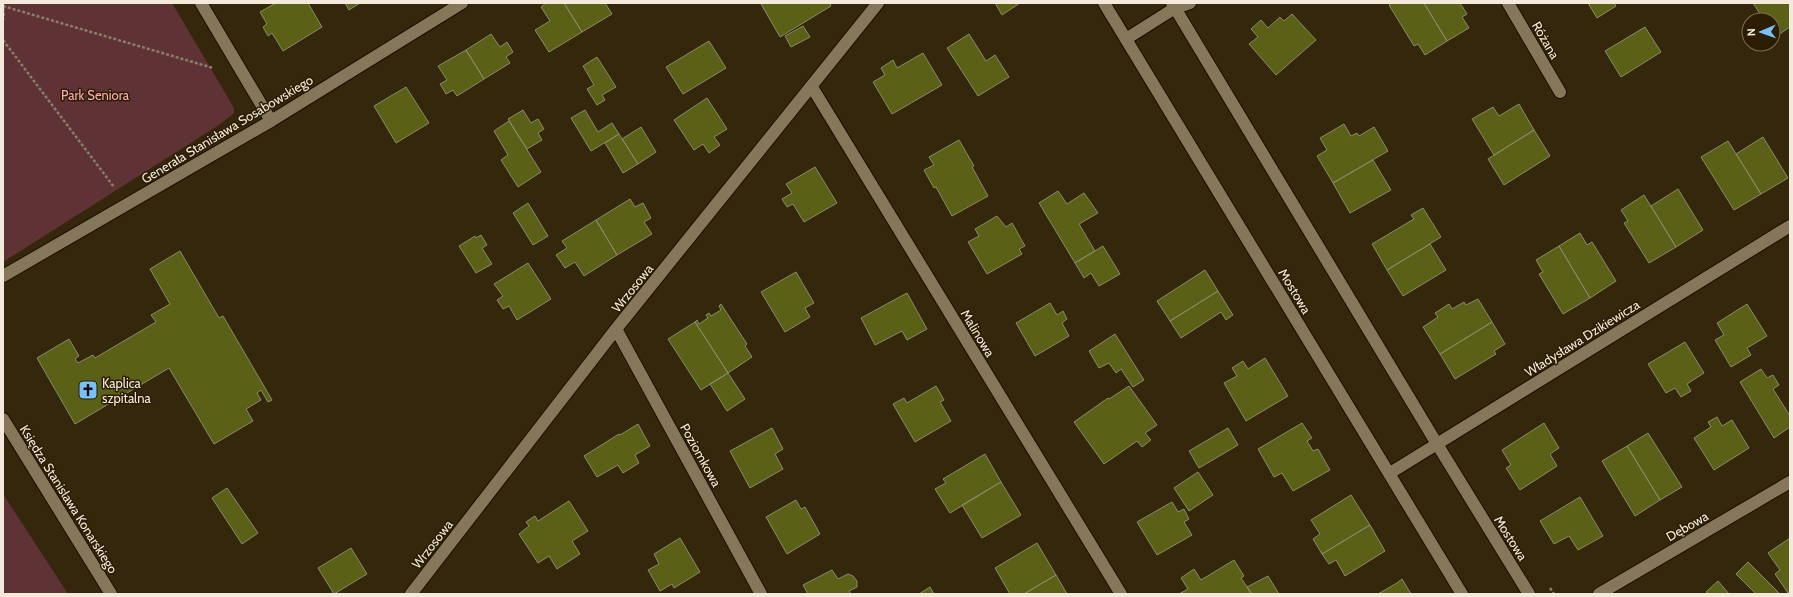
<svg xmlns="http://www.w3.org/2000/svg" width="1793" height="597" font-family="Cabin,sans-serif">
  <rect width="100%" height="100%" fill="#35270c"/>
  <path fill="#5f3336" d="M 3,3 L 172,3 L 234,108 L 234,113 L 219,125 L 3,262 Z
    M 3,494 L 68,594 L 3,594 Z"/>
  <path fill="#5a6015" stroke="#888c6c" d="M 276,3 L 308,3 L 322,27 L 283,51 L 272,33 L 268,36 L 263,27 L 267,24 L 260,12 Z
    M 345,3 L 360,3 L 349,10 Z
    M 546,3 L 564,3 L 582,32 L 549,52 L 535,30 L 550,21 L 541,7 Z
    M 564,3 L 605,3 L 612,14 L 582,32 Z
    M 762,3 L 830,3 L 831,6 L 780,37 L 761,4 Z
    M 995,3 L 1020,3 L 1002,15 Z
    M 1392,3 L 1424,3 L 1447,41 L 1425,55 L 1418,44 L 1414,46 L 1389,5 Z
    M 1424,3 L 1460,3 L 1467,14 L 1462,17 L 1469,28 L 1447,41 Z
    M 1588,3 L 1614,3 L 1616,6 L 1597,18 Z
    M 1753,3 L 1790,3 L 1790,27 L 1775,37 L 1773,34 L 1773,20 L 1764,20 Z
    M 1292,14 L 1316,40 L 1276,75 L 1249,44 L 1258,37 L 1251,29 L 1261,20 L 1268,28 L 1280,17 L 1284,21 Z
    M 803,26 L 810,37 L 791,47 L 785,36 Z
    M 1645,27 L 1661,52 L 1621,77 L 1605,51 Z
    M 491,34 L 500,47 L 507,42 L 513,52 L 506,57 L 510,63 L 484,79 L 466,50 Z
    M 969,34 L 986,61 L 995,55 L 1009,77 L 978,96 L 947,48 Z
    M 709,41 L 726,68 L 683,94 L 666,67 Z
    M 466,50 L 484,79 L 457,96 L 453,90 L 446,94 L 440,84 L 447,80 L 438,66 Z
    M 923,53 L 942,85 L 892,114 L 873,82 L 885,75 L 881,68 L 893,60 L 897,68 Z
    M 597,57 L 616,87 L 602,95 L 605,100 L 597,105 L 587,89 L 594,85 L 583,66 Z
    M 406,87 L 429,123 L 396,143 L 374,106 Z
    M 707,98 L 727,129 L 714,137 L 720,145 L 709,153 L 703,144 L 694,150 L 674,120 Z
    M 1519,104 L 1534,130 L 1494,155 L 1472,119 L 1493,107 L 1499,116 Z
    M 523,110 L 531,123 L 538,119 L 544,129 L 538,133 L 542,140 L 527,149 L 508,119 Z
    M 585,110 L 598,132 L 612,123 L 619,134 L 591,151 L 571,118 Z
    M 509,121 L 541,172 L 518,187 L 501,160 L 508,155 L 494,131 Z
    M 1344,124 L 1351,136 L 1357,133 L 1359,136 L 1374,127 L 1388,151 L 1333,183 L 1317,156 L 1327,150 L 1320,138 Z
    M 641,127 L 656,152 L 638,164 L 622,139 Z
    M 1534,130 L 1550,156 L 1504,185 L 1488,159 Z
    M 619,134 L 638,164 L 623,173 L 605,143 Z
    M 1763,137 L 1788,178 L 1761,194 L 1736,154 Z
    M 959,140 L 974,166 L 972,167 L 988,196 L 952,216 L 936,187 L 934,188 L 924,170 L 934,165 L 929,157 Z
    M 1728,141 L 1761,194 L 1734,210 L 1701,157 Z
    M 1373,160 L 1391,190 L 1350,213 L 1333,183 Z
    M 815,167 L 837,203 L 804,222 L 793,204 L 787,207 L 782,199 L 792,193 L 786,184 Z
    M 1678,189 L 1703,230 L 1676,247 L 1651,206 Z
    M 1058,191 L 1067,204 L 1084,193 L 1098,213 L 1079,224 L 1095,251 L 1075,263 L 1039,203 Z
    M 1644,195 L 1676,247 L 1649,263 L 1624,223 L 1628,221 L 1621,210 Z
    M 630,199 L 635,207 L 643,203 L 651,218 L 644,222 L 652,234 L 617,255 L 596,220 Z
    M 528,203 L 548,236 L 533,245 L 513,213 Z
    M 1423,208 L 1441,237 L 1387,270 L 1372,244 L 1414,219 L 1411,215 Z
    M 997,216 L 1006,227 L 1012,223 L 1025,246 L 1019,249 L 1022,254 L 987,274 L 968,242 L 979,236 L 975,229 Z
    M 596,220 L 617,255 L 584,276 L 575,262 L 565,268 L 556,255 L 567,248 L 562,241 Z
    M 1580,233 L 1587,245 L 1592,242 L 1616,281 L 1590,298 L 1559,246 Z
    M 481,235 L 487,245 L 482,248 L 492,264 L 476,273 L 459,246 L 475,236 L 476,238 Z
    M 1430,244 L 1446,270 L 1403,296 L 1387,270 Z
    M 1103,246 L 1120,274 L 1099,286 L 1091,273 L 1084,278 L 1075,263 Z
    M 1559,246 L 1590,298 L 1563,314 L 1539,274 L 1543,272 L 1536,260 Z
    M 180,251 L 219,318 L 223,316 L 272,400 L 268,402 L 261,390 L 257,393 L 261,400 L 246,409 L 253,421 L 214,444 L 169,368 L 75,424 L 37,358 L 69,339 L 79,356 L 75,359 L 78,363 L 93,355 L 95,358 L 156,322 L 151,315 L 170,304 L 150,269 Z
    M 528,263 L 551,299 L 517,320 L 509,306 L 503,309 L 497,300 L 503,296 L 494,284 Z
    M 1205,270 L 1218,291 L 1170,321 L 1157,301 Z
    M 796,272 L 814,303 L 805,308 L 810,317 L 785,332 L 761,292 Z
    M 1218,291 L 1233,315 L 1226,320 L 1221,312 L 1181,338 L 1170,321 Z
    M 907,293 L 927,329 L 907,340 L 902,331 L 875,345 L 861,318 Z
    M 1478,299 L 1492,322 L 1440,354 L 1423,327 L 1438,317 L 1435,313 L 1449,304 L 1452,309 L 1464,302 L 1466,305 Z
    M 1050,303 L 1057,315 L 1063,311 L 1067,319 L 1062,323 L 1069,336 L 1035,356 L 1016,323 Z
    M 721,304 L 747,344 L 745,346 L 752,357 L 728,373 L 695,322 L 697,320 L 699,324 L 708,318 L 706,315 L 709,313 L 711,316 L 721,310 L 719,306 Z
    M 1747,304 L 1767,336 L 1747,348 L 1751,355 L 1731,367 L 1715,340 L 1724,335 L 1717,323 Z
    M 695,322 L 728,373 L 701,390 L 668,339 Z
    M 1492,322 L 1505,344 L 1494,351 L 1496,354 L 1455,379 L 1440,354 Z
    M 1115,334 L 1144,380 L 1133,387 L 1121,369 L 1116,373 L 1109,363 L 1099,368 L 1089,351 Z
    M 1685,342 L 1704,373 L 1687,384 L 1691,391 L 1681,397 L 1675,388 L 1666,393 L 1648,364 Z
    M 1265,358 L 1288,396 L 1246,421 L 1224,383 L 1237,376 L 1232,368 L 1243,361 L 1248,369 Z
    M 1761,369 L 1767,378 L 1773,375 L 1779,385 L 1773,389 L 1790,416 L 1790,427 L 1774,438 L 1740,382 Z
    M 728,373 L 745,399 L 727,411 L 710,384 Z
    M 936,386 L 944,400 L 940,402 L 951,421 L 915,442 L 893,404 L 904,398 L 907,403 Z
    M 1129,386 L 1157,425 L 1145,433 L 1151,440 L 1142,447 L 1137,441 L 1104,464 L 1074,422 L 1108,398 L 1109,399 Z
    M 1717,417 L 1722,426 L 1732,420 L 1749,448 L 1714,470 L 1694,438 L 1711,427 L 1708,422 Z
    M 1302,423 L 1312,438 L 1307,441 L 1313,451 L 1318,449 L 1330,470 L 1293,491 L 1282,473 L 1274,477 L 1258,449 Z
    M 1544,423 L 1559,448 L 1550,454 L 1557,466 L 1520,490 L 1506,468 L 1511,465 L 1502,450 Z
    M 638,424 L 650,446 L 635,455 L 639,463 L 623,473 L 618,465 L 597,477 L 584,456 L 619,434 L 620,435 Z
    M 772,428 L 783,449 L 775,454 L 783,469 L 750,488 L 730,451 Z
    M 1228,428 L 1238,445 L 1199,468 L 1189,451 Z
    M 1648,433 L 1682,487 L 1660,500 L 1627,446 Z
    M 1627,446 L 1660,500 L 1635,516 L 1602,461 Z
    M 985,454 L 1001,482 L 950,513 L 935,489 L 946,483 L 943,479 Z
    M 1198,472 L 1213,495 L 1189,511 L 1174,488 Z
    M 1001,482 L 1021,515 L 982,538 L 962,505 Z
    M 227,488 L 258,533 L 242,544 L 212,498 Z
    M 1351,495 L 1370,525 L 1322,554 L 1313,539 L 1320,534 L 1311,520 Z
    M 1580,497 L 1603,536 L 1578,550 L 1569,536 L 1554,544 L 1540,521 Z
    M 796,500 L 801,509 L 805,507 L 820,534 L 787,554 L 766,517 Z
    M 569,501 L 588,531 L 572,541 L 580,554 L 557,569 L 549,556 L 538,563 L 519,534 L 529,526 L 526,522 L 535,516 L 538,521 Z
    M 1172,502 L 1178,512 L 1184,509 L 1189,519 L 1184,522 L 1192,535 L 1157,555 L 1137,522 Z
    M 1370,525 L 1385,551 L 1345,576 L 1336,560 L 1329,564 L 1322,554 Z
    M 680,538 L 700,572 L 674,588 L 672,584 L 660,591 L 648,570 L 659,564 L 654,554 Z
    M 1790,538 L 1790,592 L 1788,593 L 1775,574 L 1780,570 L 1768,553 Z
    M 1037,543 L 1056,575 L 1024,594 L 1010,594 L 995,568 Z
    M 351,548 L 367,574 L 334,594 L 318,568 Z
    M 1234,560 L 1244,576 L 1241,578 L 1252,594 L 1179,594 L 1188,589 L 1181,578 L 1194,569 L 1201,580 Z
    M 1748,562 L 1780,594 L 1756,594 L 1736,574 Z
    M 832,570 L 838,579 L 848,574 L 853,576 L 857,581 L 857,587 L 849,591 L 851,594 L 808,594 L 803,585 Z
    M 1056,575 L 1067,594 L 1024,594 Z
    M 1268,576 L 1279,594 L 1251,594 L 1247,587 Z
    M 1402,579 L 1411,594 L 1378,594 L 1397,583 Z
    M 1718,581 L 1729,594 L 1709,594 L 1706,592 Z
    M 930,587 L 934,594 L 919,594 Z"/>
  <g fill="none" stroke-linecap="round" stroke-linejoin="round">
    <g stroke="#1c0f00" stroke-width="14">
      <path id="minor" d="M 201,3 L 271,121
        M 1104,3 L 1462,594
        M 1172,3 L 1437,444 L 1529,594
        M 1508,3 L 1560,92
        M 1126,39 L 1175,8 L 1190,3
        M 812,87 L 1121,594
        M 3,276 L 271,121 L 462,3
        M 616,329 L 761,594
        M 3,419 L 111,594
        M 1390,473 L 1790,226
        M 411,594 L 616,329 L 878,3
        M 1599,594 L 1790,482"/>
    </g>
    <path stroke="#8a7e68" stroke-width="2.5" stroke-dasharray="3 2" stroke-linecap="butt" d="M 3,6 L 213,68
      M 3,8 L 4,12 L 3,21
      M 3,40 L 114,187
      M 1550,588 L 1554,594"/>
    <use href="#minor" stroke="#87775a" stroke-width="12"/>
  </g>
  <defs>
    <g id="church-square" transform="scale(1)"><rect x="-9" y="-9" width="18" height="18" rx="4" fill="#79bff8" stroke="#2b1d03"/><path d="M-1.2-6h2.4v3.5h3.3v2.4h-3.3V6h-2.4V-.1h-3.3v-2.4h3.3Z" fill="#111"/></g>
  </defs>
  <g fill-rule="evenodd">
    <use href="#church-square" x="88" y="390"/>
  </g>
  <g text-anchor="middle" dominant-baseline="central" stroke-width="3" stroke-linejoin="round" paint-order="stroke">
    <g font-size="13" fill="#f4eadb" stroke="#2b1d03">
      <text transform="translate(1546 40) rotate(60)">Różana</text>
      <text transform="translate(227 129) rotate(-31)">Generała Stanisława Sosabowskiego</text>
      <text transform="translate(632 288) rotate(-51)">Wrzosowa</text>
      <text transform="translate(1295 291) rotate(59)">Mostowa</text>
      <text transform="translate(978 333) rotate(59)">Malinowa</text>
      <text transform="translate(1582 338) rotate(-32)">Władysława Dzikiewicza</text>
      <text transform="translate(701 455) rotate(61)">Poziomkowa</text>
      <text transform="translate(69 499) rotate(58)">Księdza Stanisława Konarskiego</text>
      <text transform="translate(1687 526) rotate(-30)">Dębowa</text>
      <text transform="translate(1511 538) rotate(58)">Mostowa</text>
      <text transform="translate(432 544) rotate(-52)">Wrzosowa</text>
    </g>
    <g font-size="13" fill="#ffaab0" stroke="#2b1d03">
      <text x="95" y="95">Park Seniora</text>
    </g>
    <g font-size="13" fill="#f4eadb" stroke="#2b1d03" text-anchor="start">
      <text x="102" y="383">Kaplica<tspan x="102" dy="15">szpitalna</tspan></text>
    </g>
  </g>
  <rect width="1793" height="597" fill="none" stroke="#f4eadb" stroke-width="8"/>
  <g transform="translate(1761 32) rotate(268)"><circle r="19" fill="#2b1d03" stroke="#7b6f59"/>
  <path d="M0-3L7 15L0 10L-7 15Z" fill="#79bff8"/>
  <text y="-6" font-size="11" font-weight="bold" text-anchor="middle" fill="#f4eadb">N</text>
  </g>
</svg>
